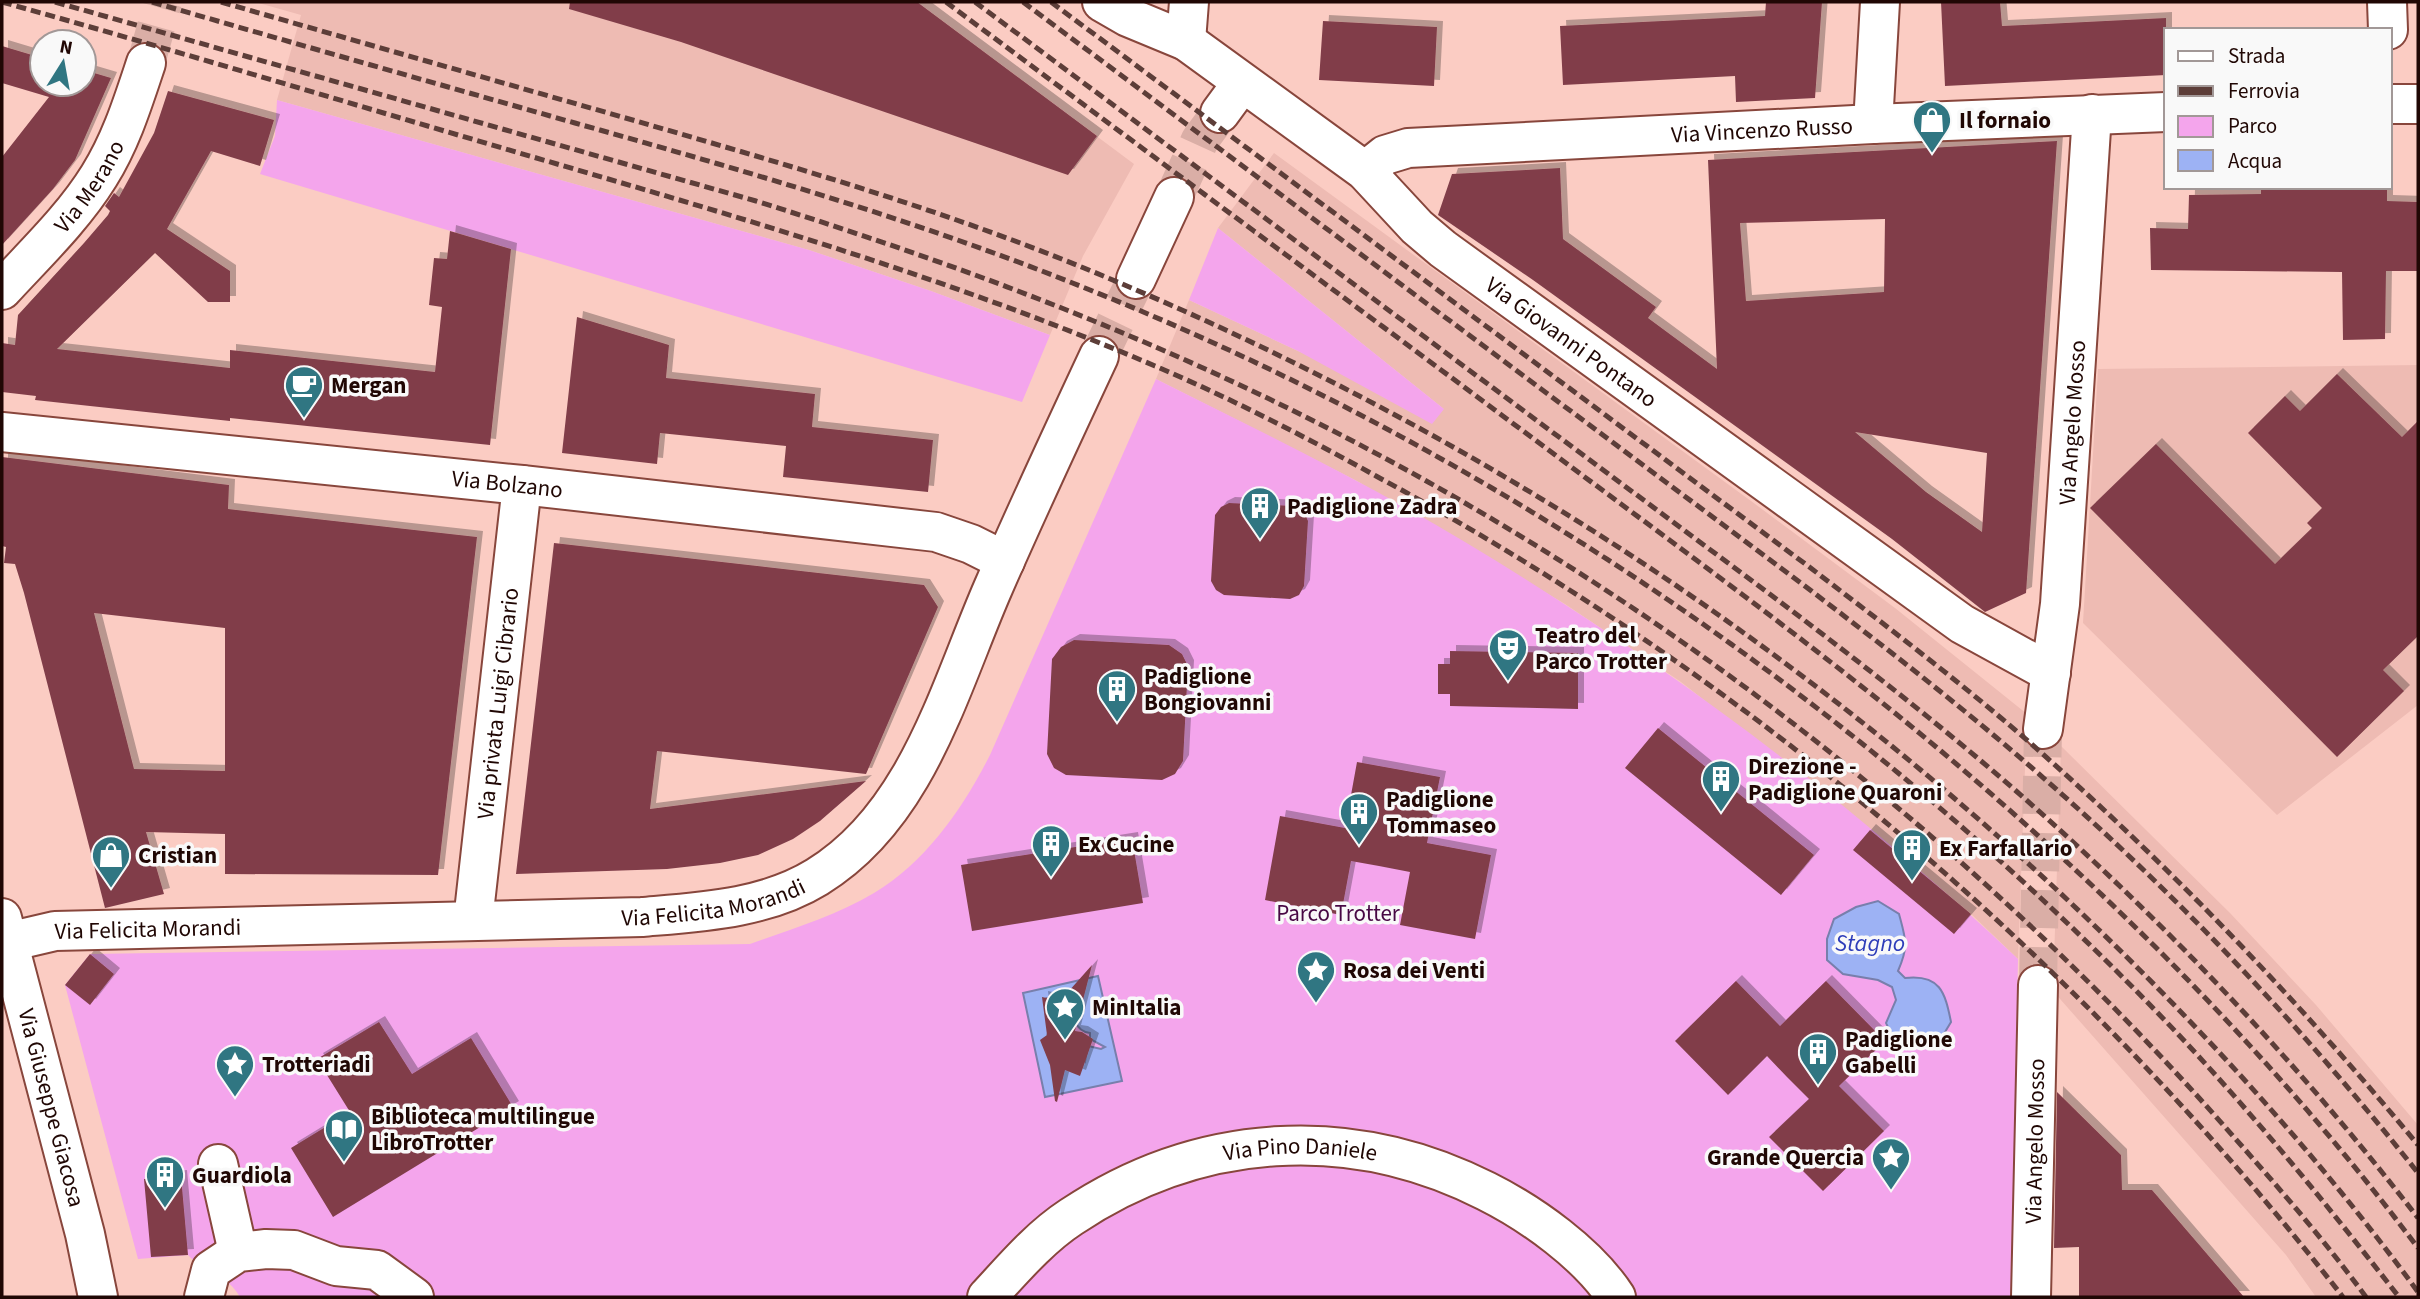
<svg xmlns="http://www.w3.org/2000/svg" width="2420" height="1299" font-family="'Source Sans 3',sans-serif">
  <defs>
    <filter id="shadow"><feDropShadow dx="6" dy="-6" stdDeviation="0" flood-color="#0004"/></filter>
  </defs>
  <rect width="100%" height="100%" fill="#fbccc3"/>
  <path fill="#eebbb3" d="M 255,2 L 917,2 L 1134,164 L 1083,256 L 1050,335 L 931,291 L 809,250 L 277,100 L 301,15 Z
    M 1274,153 L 1751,501 L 1895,608 L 2027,714 L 2018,959 L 1971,914 L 1870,830 L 1681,682 L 1565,604 L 1357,481 L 1156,379 L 1189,300 L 1298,351 L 1444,409 L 1218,228 Z
    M 2418,365 L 2418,705 L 2277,815 L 2083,623 L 2098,369 Z
    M 2061,746 L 2230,913 L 2316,1005 L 2418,1125 L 2418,1297 L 2316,1297 L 2286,1255 L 2053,991 Z"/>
  <path fill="#f4a5ec" d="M 277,100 L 809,250 L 931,291 L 1050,335 L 1022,402 L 260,174 L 275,136 Z
    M 1218,228 L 1444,409 L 1432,424 L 1298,351 L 1189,300 Z
    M 1156,379 C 1260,431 1365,482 1465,542 C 1663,661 1850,800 2018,959 L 2011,1297 L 240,1297 C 225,1272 206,1274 188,1255 L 138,1259 L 65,985 L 90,954 L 750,944 C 792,929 835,916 874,893 C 926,862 963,808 990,755 Z"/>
  <path fill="#9db2f4" stroke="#787fac" stroke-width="2" fill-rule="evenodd" d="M 1878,901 L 1899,914 C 1906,940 1909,946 1898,971 L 1905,978 C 1940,974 1945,992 1951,1022 L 1936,1047 C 1913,1047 1895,1046 1886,1023 L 1896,1000 L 1892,987 L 1878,980 L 1843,974 L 1827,960 L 1827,939 L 1834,919 L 1856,907 Z
    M 1098,976 L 1122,1081 L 1045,1097 L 1023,993 ZM 1068,992 L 1071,992 C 1073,1007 1070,1030 1090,1033 L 1090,1039 L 1105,1047 L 1101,1049 L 1088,1046 L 1085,1061 L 1047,998 L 1062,998 Z"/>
  <path fill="#813e4a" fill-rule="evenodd" filter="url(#shadow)" d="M 570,2 L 917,2 L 1097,136 L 1068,175 L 681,42 L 569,9 Z
    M 1766,2 L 1822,2 L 1815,98 L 1736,102 L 1735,76 L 1563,85 L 1560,26 L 1765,16 Z
    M 1941,2 L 2000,2 L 2002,26 L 2166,18 L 2166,75 L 1945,86 Z
    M 1323,21 L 1437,27 L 1434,86 L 1319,80 Z
    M 2,46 L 42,58 L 42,84 L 84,84 L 84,70 L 111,78 L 75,160 L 53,189 L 2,245 L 2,157 L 49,97 L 2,83 Z
    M 168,91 L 274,120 L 260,166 L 211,151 L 167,229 L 230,271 L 230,302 L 208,302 L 155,253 L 57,349 L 230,368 L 230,350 L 435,372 L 442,307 L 429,305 L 434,258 L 447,259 L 450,231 L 511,249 L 490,445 L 230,418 L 230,421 L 90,406 L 35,400 L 36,396 L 2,392 L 2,343 L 15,345 L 18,315 L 84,243 L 108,215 L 110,211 L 105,206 L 114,193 L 119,197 L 154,133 Z
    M 2057,141 L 2026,593 L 1985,612 L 1892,539 L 1533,280 L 1438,215 L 1452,174 L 1560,168 L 1563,239 L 1656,307 L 1648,318 L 1717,369 L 1708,160 ZM 1885,219 L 1884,292 L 1746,301 L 1740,223 ZM 1855,432 L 1987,453 L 1982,532 L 1926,492 Z
    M 2261,187 L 2387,187 L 2387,201 L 2418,202 L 2418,271 L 2386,271 L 2385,339 L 2343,340 L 2342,272 L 2151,270 L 2150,228 L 2188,229 L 2189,195 L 2261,194 Z
    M 577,317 L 669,345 L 666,378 L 815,394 L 812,427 L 933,440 L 928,492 L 783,477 L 786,446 L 660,433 L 657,464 L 562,453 Z
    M 2337,374 L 2402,437 L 2418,421 L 2418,636 L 2383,670 L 2404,691 L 2337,757 L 2090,508 L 2156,444 L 2275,564 L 2312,528 L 2307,523 L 2322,508 L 2248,433 L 2285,396 L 2300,411 Z
    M 2,457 L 229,485 L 228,509 L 477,537 L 438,875 L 225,874 L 225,834 L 146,832 L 164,894 L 105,908 L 24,593 L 15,564 L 4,563 L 6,547 L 2,546 ZM 94,613 L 225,628 L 225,771 L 134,769 Z
    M 1229,503 L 1294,506 L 1304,512 L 1308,521 L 1304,586 L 1299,595 L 1290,599 L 1224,595 L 1216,590 L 1211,581 L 1215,515 L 1221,507 Z
    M 554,543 L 924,585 L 938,607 L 866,774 L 657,751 L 650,809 L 866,781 L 820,821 L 793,839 L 758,855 L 720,863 L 667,869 L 516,874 Z
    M 1074,640 L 1169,645 L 1182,654 L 1188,666 L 1183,761 L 1175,774 L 1162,780 L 1066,775 L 1054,768 L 1047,754 L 1052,659 L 1061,647 Z
    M 1450,651 L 1578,653 L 1578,709 L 1450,706 L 1450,694 L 1438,694 L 1438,664 L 1450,664 Z
    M 1658,728 L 1814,855 L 1781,895 L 1625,768 Z
    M 1357,762 L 1440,777 L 1427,843 L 1491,855 L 1475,939 L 1400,925 L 1410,872 L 1379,866 L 1351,861 L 1341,915 L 1265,900 L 1280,816 L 1345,828 Z
    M 1870,830 L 1971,914 L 1954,934 L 1853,850 Z
    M 1132,838 L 1143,903 L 972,931 L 961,865 Z
    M 90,954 L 114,974 L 90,1005 L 65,985 Z
    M 1092,965 L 1075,1031 L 1082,1032 L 1093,1039 L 1080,1076 L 1065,1070 L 1057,1102 L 1055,1101 L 1050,1065 L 1040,1040 L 1047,1035 L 1042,997 L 1060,1001 Z
    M 1736,981 L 1780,1026 L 1826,981 L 1885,1041 L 1839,1086 L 1884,1131 L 1823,1191 L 1769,1137 L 1809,1099 L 1787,1077 L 1767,1056 L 1728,1095 L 1675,1041 Z
    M 379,1022 L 412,1074 L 471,1038 L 513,1107 L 333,1217 L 291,1148 L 350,1112 L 317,1059 Z
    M 2057,1092 L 2121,1155 L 2122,1190 L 2152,1190 L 2244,1297 L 2079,1297 L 2079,1247 L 2054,1248 Z
    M 181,1176 L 188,1255 L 151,1257 L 144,1179 Z"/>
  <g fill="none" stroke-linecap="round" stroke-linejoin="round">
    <path stroke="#daaea6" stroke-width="38" stroke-dasharray="38 19" stroke-linecap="butt" d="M 146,63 L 163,2
      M 1174,197 L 1200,140 L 1220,113
      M 1099,356 L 1136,279
      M 2038,985 L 2043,729"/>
    <g stroke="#88463c" stroke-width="42">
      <g id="minor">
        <path id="s1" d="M 1102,2 L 1128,17 L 1186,41 L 1365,171 L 1417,227 L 1443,249 L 1962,624 L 2051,673"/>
        <path d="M 2387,2 L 2388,30"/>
        <path d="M 1186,41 L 1189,2"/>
        <path d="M 2390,104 L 2418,104"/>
        <path d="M 1220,113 L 1242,83"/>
        <path d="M 1873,124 L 1880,2"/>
        <path id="s2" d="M 1365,171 L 1385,155 L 1408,148 L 1873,124 L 2166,112"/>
        <path d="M 1136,279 L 1174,197"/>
        <path id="s3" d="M 2,290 C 35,254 73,218 99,176 C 121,141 133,102 146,63"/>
        <path id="s4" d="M 2,432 L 522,485 L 936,532 L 971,544 L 1005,561"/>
        <path id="s5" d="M 2043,729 L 2060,604 L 2092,114"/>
        <path id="s6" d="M 2,918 L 85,1234 L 98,1297"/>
        <path id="s7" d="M 473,921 L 522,485"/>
        <path id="s8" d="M 9,947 L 25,938 L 55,931 L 642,917 C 701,912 765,909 817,877 C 917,816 949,689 993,588 C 1027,510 1063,433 1099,356"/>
        <path d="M 218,1164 L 238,1252"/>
        <path d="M 204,1297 L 211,1270 L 238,1252 L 266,1249 L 294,1250 L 336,1266 L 377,1270 L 414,1297"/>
        <path id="s9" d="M 987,1297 C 1013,1269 1039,1238 1071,1217 C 1198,1132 1350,1122 1486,1191 C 1532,1214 1588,1254 1616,1297"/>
        <path id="s10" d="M 2031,1297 L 2038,985"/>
      </g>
    </g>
    <use href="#minor" stroke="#fff" stroke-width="38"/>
    <path stroke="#5d3e39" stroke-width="5" stroke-dasharray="10 5" stroke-linecap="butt" d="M 2,2 C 174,50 345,102 516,152 C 732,215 948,277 1155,366 C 1230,398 1304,436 1376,476 C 1752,679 2081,960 2343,1297
      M 55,2 L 756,201 C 896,245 1033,293 1167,352 C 1573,529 1941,803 2233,1136 C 2279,1188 2325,1241 2366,1297
      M 152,2 C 293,43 434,83 575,123 C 742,170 909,218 1070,282 C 1487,446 1868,708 2176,1032 C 2255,1116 2328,1206 2399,1297
      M 221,2 C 359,42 497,81 636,121 C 785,164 940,209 1084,268 C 1464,424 1803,644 2098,929 C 2214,1041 2323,1162 2418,1292
      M 946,2 C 1156,159 1368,315 1578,472 C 1700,563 1824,653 1941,751 C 2117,899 2280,1064 2418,1248
      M 975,2 L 1771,595 C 1857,660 1942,726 2023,797 C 2167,924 2301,1066 2418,1218
      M 1023,2 L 1801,583 C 1877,641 1952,699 2024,761 C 2168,885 2301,1025 2418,1173
      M 1051,2 L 1812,569 C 1885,625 1959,681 2028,741 C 2169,865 2298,1000 2418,1145"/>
  </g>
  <defs>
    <g id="shop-pin" transform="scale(2.0125)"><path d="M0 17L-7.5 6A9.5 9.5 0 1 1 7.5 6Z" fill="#307682" stroke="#f9f9f9"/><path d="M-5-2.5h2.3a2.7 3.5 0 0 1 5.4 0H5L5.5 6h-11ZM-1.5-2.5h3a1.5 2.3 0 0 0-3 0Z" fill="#fff"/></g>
    <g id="cafe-pin" transform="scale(2.0125)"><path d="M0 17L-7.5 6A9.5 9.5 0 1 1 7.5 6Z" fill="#307682" stroke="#f9f9f9"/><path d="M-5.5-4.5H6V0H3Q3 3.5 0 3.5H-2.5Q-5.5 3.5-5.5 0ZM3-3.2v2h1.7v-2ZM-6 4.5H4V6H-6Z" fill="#fff"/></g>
    <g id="building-pin" transform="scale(2.0125)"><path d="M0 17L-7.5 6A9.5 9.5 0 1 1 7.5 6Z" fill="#307682" stroke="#f9f9f9"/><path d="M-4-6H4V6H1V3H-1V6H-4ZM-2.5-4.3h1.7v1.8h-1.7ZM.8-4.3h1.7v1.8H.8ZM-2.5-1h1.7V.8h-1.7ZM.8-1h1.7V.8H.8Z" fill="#fff"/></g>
    <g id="theatre-pin" transform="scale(2.0125)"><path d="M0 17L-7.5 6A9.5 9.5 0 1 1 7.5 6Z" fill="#307682" stroke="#f9f9f9"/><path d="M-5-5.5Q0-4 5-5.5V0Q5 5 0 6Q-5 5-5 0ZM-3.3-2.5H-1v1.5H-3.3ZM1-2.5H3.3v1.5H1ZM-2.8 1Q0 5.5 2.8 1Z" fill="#fff"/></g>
    <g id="sight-pin" transform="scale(2.0125)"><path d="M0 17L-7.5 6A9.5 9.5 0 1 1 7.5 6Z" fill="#307682" stroke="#f9f9f9"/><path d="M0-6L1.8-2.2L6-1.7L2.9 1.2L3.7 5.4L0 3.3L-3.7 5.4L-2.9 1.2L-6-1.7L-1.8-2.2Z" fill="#fff"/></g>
    <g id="library-pin" transform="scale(2.0125)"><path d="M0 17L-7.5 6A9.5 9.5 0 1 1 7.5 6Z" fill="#307682" stroke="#f9f9f9"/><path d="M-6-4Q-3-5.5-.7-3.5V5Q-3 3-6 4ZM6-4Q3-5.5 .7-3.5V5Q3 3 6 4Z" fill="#fff"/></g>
  </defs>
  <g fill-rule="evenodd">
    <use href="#shop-pin" x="1932" y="120"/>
    <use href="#cafe-pin" x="304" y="385"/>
    <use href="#building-pin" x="1260" y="506"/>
    <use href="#theatre-pin" x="1508" y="648"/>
    <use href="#building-pin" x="1117" y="689"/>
    <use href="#building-pin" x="1721" y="779"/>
    <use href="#building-pin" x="1359" y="812"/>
    <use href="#building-pin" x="1051" y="844"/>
    <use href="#building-pin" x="1912" y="848"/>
    <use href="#shop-pin" x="111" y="855"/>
    <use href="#sight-pin" x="1316" y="970"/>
    <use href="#sight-pin" x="1065" y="1007"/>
    <use href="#building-pin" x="1818" y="1052"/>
    <use href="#sight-pin" x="235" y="1064"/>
    <use href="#library-pin" x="344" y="1129"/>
    <use href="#sight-pin" x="1891" y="1157"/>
    <use href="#building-pin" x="165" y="1175"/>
  </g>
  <g text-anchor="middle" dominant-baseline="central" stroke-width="7" stroke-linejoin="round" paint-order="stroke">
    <g font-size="23" font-weight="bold" fill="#200704" stroke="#f9f9f9" text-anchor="start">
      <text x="1959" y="120">Il fornaio</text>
      <text x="331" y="385">Mergan</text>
      <text x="1287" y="506">Padiglione Zadra</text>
      <text x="1535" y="635">Teatro del<tspan x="1535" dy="26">Parco Trotter</tspan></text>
      <text x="1144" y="676">Padiglione<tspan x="1144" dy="26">Bongiovanni</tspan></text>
      <text x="1748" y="766">Direzione -<tspan x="1748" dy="26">Padiglione Quaroni</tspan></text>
      <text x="1386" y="799">Padiglione<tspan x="1386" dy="26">Tommaseo</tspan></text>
      <text x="1078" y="844">Ex Cucine</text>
      <text x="1939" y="848">Ex Farfallario</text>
      <text x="138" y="855">Cristian</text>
      <text x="1343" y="970">Rosa dei Venti</text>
      <text x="1092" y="1007">MinItalia</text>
      <text x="1845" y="1039">Padiglione<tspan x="1845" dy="26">Gabelli</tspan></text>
      <text x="262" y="1064">Trotteriadi</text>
      <text x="371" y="1116">Biblioteca multilingue<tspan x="371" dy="26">LibroTrotter</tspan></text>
      <text x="1864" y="1157" text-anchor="end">Grande Quercia</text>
      <text x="192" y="1175">Guardiola</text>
    </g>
    <g font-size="23" fill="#200704" stroke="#f9f9f9">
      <text stroke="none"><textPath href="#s2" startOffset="404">Via Vincenzo Russo</textPath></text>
      <text stroke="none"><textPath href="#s3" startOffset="136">Via Merano</textPath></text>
      <text stroke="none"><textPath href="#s1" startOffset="583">Via Giovanni Pontano</textPath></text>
      <text stroke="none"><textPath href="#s5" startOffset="308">Via Angelo Mosso</textPath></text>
      <text stroke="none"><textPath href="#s4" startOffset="508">Via Bolzano</textPath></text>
      <text stroke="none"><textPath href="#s7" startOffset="219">Via privata Luigi Cibrario</textPath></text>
      <text stroke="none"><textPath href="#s8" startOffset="709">Via Felicita Morandi</textPath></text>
      <text stroke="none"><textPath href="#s8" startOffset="142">Via Felicita Morandi</textPath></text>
      <text stroke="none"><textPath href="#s6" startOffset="196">Via Giuseppe Giacosa</textPath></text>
      <text stroke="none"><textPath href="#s10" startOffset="156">Via Angelo Mosso</textPath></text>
      <text stroke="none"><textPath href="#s9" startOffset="360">Via Pino Daniele</textPath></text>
    </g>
    <g font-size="23" fill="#470844" stroke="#f9f9f9">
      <text x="1338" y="913">Parco Trotter</text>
    </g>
    <g font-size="24" font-style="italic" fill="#2e3db9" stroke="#f9f9f9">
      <text x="1870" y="943">Stagno</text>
    </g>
  </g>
  <rect width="2420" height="1299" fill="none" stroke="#200704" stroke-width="7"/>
  <rect x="2164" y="28" width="228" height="161" fill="#f9f9f9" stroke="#a29897" stroke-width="2"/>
  <rect x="2178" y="51" width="35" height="10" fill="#ffffff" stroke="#a29897" stroke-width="2"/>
  <text x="2228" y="63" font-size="21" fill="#200704">Strada</text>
  <rect x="2178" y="86" width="35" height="10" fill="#5d3e39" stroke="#a29897" stroke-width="2"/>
  <text x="2228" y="98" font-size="21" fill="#200704">Ferrovia</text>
  <rect x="2178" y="116" width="35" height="21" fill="#f4a5ec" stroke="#a29897" stroke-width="2"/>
  <text x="2228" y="133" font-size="21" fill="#200704">Parco</text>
  <rect x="2178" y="150" width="35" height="21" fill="#9db2f4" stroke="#a29897" stroke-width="2"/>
  <text x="2228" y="168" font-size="21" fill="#200704">Acqua</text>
  <g transform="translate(63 63) rotate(11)"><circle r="33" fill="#f9f9f9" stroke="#a29897" stroke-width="2"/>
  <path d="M0-5L12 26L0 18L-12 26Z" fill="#307682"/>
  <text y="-10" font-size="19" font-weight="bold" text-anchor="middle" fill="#200704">N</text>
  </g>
</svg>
